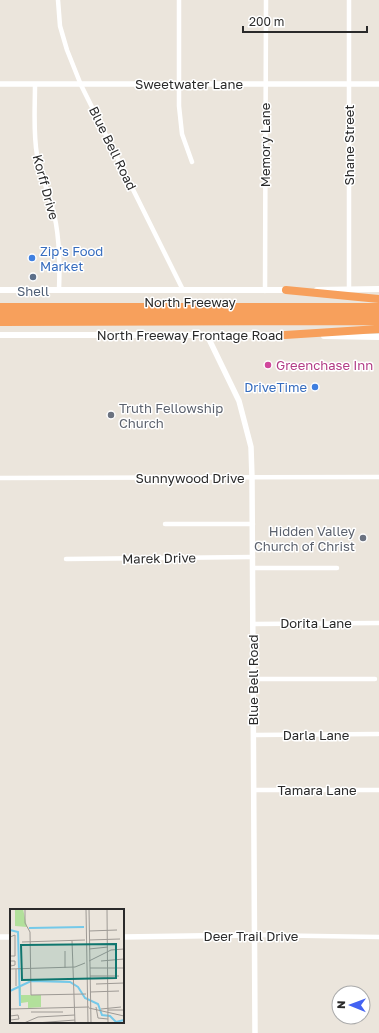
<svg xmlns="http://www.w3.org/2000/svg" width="379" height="1033" font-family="'Golos Text',sans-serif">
  <rect width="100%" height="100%" fill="#ebe5dc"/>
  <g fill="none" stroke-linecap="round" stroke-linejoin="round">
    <path stroke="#fff" stroke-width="4.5" d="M 58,0 L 60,26 L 67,50 L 81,85 L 183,290
      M 179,0 L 179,106 L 182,134 L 192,162
      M 35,85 C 35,108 33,132 37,155 C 41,175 49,194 54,214 C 60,239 60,264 59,290
      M 349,289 L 349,0
      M 265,291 L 266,0
      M 0,478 L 379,477
      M 165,524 L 253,524
      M 66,559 L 253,557
      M 253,568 L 337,568
      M 253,624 L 379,623
      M 253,679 L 375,679
      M 254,735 L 378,734
      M 254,790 L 379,790
      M 255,935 L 379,937"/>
    <path stroke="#fff" stroke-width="5.5" d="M 0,84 L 379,84
      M 207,335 L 239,401 L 251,447 L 252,478 L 255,1033
      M 0,937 L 11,937
      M 123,937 L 255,935"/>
    <path stroke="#fff" stroke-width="6" d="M 0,290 L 289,290
      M 317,290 L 379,289
      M 0,335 L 288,335
      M 324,336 L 379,337"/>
    <path stroke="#f7a05c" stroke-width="8" d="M 286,290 L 379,299
      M 0,307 L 379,307
      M 0,314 L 379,315
      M 0,322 L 379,321
      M 285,335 L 379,329"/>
  </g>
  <g fill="#3f7fe0" stroke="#fff" stroke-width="1.5">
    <circle cx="32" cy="258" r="4"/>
    <circle cx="315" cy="387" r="4"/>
  </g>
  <circle fill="#5c6f8a" stroke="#fff" stroke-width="1.5" cx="33" cy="277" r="4"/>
  <circle fill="#d1479c" stroke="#fff" stroke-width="1.5" cx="268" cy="365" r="4"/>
  <g fill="#6b7280" stroke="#fff" stroke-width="1.5">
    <circle cx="111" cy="415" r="4"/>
    <circle cx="363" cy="538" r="4"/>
  </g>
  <g text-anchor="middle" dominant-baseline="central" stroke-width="3" stroke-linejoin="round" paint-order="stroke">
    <g font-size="13" fill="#2a2a2a" stroke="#fff">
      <text x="189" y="84">Sweetwater Lane</text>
      <text transform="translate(265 145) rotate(-90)">Memory Lane</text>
      <text transform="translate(349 145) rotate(-90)">Shane Street</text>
      <text transform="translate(113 148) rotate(64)">Blue Bell Road</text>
      <text transform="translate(46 187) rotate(75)">Korff Drive</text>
      <text x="190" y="302">North Freeway</text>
      <text x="190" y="335">North Freeway Frontage Road</text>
      <text x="190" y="478">Sunnywood Drive</text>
      <text transform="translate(159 558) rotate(-1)">Marek Drive</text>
      <text x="316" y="623">Dorita Lane</text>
      <text transform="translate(253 680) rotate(-90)">Blue Bell Road</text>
      <text x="316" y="735">Darla Lane</text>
      <text x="317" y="790">Tamara Lane</text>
      <text x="251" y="936">Deer Trail Drive</text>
    </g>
    <g font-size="13" fill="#366cbe" stroke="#fff" text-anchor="start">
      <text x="40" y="251">Zip's Food<tspan x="40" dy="15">Market</tspan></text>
      <text x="307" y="387" text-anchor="end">DriveTime</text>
    </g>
    <g font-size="13" fill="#4e5e75" stroke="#fff">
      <text x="33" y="291">Shell</text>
    </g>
    <g font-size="13" fill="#b23c85" stroke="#fff" text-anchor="start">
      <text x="276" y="365">Greenchase Inn</text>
    </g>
    <g font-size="13" fill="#5b616d" stroke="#fff" text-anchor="start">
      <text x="119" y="408">Truth Fellowship<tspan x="119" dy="15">Church</tspan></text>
      <text x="355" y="531" text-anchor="end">Hidden Valley<tspan x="355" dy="15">Church of Christ</tspan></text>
    </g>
  </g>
  <g transform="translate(10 909)">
    <rect width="114" height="114" fill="#ebe5dc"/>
    <path d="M 5,0 L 13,0 L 17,18 L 5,17 ZM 11,77 L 11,86 L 31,86 L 31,98 L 18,99 L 18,93 L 11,94 L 10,78 Z" fill="#b2e09b"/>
    <path fill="none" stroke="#74c9e9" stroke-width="2" d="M 19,19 L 74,18M 0,21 L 8,23 L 10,97M 0,82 L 21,72 L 60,73 L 68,78 L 75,89 L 88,95 L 92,106 L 100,107 L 106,113 L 114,111"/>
    <path fill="none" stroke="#9e9a95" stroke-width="1" d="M 15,0 L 15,14 L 20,23 L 21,86 L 76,85M 76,0 L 78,114M 79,0 L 81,114M 97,0 L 98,114M 79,22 L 107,21M 0,28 L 5,26 L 5,47 L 0,47M 79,31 L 110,30M 62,32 L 65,114M 12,33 L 75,31M 79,40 L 98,38M 55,42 L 55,59M 0,52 L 5,52 L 5,56 L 1,57 L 0,52M 79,52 L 101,41 L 114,40M 91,52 L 114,50M 80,59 L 114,59M 0,60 L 65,58 L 75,54M 6,60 L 6,77M 80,67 L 109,67M 86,75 L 114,74M 80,83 L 109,82M 86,98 L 88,109 L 98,110M 79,99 L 114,107M 0,100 L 79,98M 91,100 L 111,98M 98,101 L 114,101M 21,103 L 53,103M 0,107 L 8,106 L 9,110 L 0,111M 14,114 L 28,108 L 65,106M 26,114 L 65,111"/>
    <path fill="#0f766e" fill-opacity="0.15" stroke="#0f766e" stroke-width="2" d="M 106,35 L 106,69 L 12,71 L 11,36 Z"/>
    <rect width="114" height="114" fill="none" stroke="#2a2a2a" stroke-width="2"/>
  </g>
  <g transform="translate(351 1005) rotate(271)"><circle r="19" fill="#ffffff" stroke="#aaaaaa"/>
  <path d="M0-3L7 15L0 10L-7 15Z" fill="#4362f2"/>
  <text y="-6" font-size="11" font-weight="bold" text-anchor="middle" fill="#2a2a2a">N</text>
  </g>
  <path d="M243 26v6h124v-6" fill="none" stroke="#2a2a2a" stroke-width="2"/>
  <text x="249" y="26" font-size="12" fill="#2a2a2a" stroke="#ffffff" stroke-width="3" paint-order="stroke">200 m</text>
</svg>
